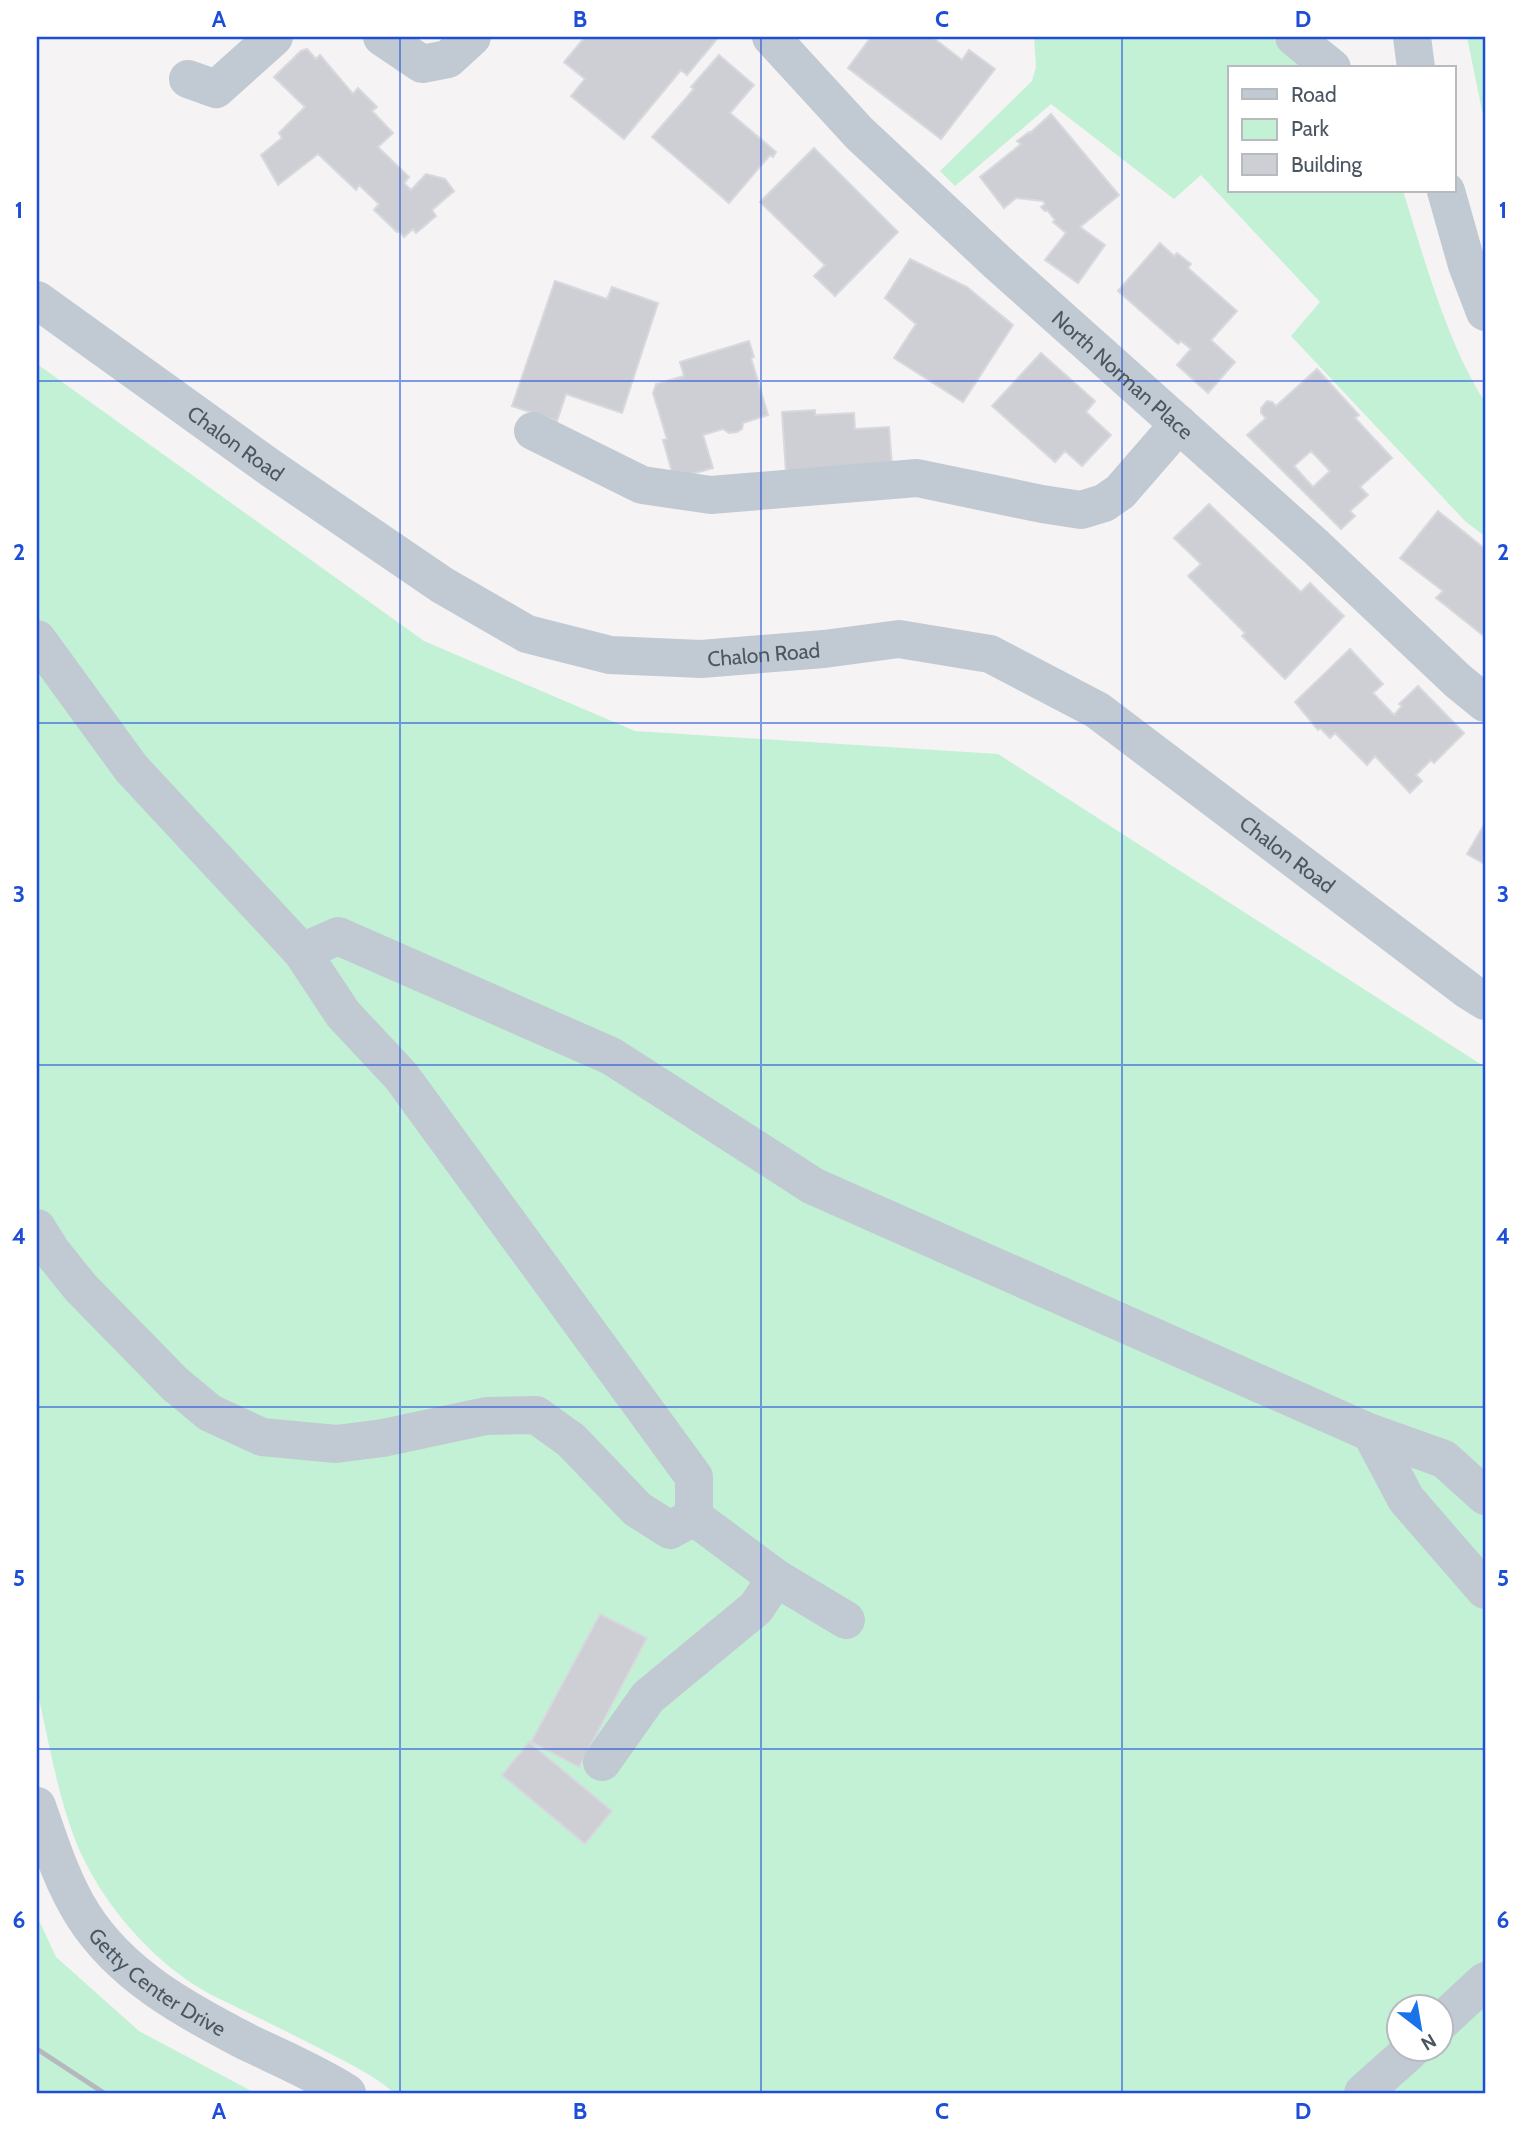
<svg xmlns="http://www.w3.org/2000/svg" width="1522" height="2130" font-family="Cabin,sans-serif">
  <rect width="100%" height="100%" fill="#f5f3f3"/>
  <path fill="#c3f1d5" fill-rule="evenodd" d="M 1034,37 L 1271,37 L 1307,68 L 1230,68 L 1230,191 L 1403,191 C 1424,258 1447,343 1485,402 L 1485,536 L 1466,522 L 1291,336 L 1320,302 L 1201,175 L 1174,199 L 1051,104 L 955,186 L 940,171 L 1032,81 L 1036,67 Z
    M 1467,37 L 1485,37 L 1485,125 Z
    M 37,364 L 424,641 L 635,731 L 998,754 L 1485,1067 L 1485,2093 L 394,2093 C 375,2076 350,2064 327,2052 C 292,2034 257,2017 222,2000 C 157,1970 97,1900 73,1834 C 56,1788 48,1737 37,1690 ZM 1400,2008 L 1442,2008 L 1442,2050 L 1400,2050 Z
    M 37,1916 L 56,1957 L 139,2031 L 255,2093 L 37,2093 Z"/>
  <path fill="#cdcfd5" stroke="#d7d9de" stroke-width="2" fill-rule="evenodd" d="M 585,37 L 714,37 L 717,39 L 687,75 L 681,70 L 624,139 L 571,96 L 585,79 L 564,62 Z
    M 871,37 L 932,37 L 962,60 L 969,50 L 995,69 L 941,139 L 848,68 Z
    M 307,49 L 316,59 L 320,55 L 353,94 L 358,88 L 377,107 L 372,111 L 393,133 L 378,147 L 409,177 L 404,183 L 411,190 L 426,174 L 445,179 L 454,191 L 432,210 L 436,216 L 416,233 L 413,229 L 404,237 L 399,231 L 397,232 L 374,210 L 379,204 L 359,185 L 356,190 L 318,154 L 278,185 L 261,155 L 282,138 L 279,133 L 305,107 L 274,77 L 301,51 Z
    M 719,55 L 754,85 L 730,113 L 776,152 L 773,157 L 770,155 L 729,203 L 652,137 L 694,89 L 691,87 Z
    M 1051,114 L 1119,195 L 1080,227 L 1105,245 L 1078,283 L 1045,260 L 1066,233 L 1053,222 L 1055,220 L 1047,210 L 1045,211 L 1041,207 L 1045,204 L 1043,201 L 1016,198 L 1004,208 L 980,177 L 1021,144 L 1017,141 L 1029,132 L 1030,133 Z
    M 814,148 L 898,232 L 835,296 L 814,276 L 825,265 L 760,202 Z
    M 1160,243 L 1174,256 L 1177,253 L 1191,264 L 1188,268 L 1237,311 L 1211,340 L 1235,362 L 1208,393 L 1177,365 L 1191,349 L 1181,341 L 1178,344 L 1118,291 Z
    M 910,259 L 967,287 L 1013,325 L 963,402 L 894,358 L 916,324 L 885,298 Z
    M 555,281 L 607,299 L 612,287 L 658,303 L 622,413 L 566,394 L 557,421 L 512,406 Z
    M 749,341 L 754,357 L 751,358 L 768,415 L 743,423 L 742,429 L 737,432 L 729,433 L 723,429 L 703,435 L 713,468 L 674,479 L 663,440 L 667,439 L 653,393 L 656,384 L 684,376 L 680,362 Z
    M 1041,353 L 1095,401 L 1086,412 L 1111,435 L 1082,466 L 1065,451 L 1055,462 L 992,406 Z
    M 1317,369 L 1359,415 L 1355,418 L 1392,458 L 1360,487 L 1368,495 L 1350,511 L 1355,516 L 1341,529 L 1247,435 L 1266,418 L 1261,413 L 1261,408 L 1267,401 L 1272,402 L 1276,406 ZM 1311,451 L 1330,471 L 1313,487 L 1294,466 Z
    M 815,410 L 815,415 L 854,413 L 855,429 L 889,427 L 892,466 L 786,473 L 782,412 Z
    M 1209,504 L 1301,592 L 1310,583 L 1344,616 L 1285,679 L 1242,636 L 1245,633 L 1188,576 L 1201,564 L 1174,538 Z
    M 1438,511 L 1485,549 L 1485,637 L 1436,598 L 1443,591 L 1400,558 Z
    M 1350,649 L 1383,684 L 1373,693 L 1394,715 L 1402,706 L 1399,704 L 1418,686 L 1464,733 L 1434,763 L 1431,760 L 1416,775 L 1422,781 L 1410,793 L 1375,756 L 1367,765 L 1335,733 L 1330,738 L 1320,728 L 1318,730 L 1295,702 Z
    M 1485,823 L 1485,864 L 1467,854 Z
    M 600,1614 L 647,1638 L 579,1767 L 531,1742 Z
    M 529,1742 L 612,1811 L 585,1844 L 502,1775 Z"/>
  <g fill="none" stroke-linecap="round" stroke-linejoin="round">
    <g stroke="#c1cad2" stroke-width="38">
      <path d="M 382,37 L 422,64 L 448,59 L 472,37"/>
      <path id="s1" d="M 771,37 L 859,133 L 997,262 L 1315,546 L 1458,681 L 1485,703"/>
      <path d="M 1294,37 L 1332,68"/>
      <path d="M 1412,37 L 1416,68"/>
      <path d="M 188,79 L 216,89 L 274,37"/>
      <path d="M 1446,191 L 1467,265 L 1485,312"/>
      <path id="s2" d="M 37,300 L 272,469 L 442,585 L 527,634 L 610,655 L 701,659 L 824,649 L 899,639 L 990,654 L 1097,710 L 1469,991 L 1485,1001"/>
      <path d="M 533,431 L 642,485 L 711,495 L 917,478 L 1042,504 L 1081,510 L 1104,503 L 1120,492 L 1179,424"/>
      <path d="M 37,639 L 131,768 L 302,952 L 338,936 L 611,1056 L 813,1186 L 1371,1433 L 1444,1459 L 1485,1496"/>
      <path d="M 37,1228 L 52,1252 L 81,1288 L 175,1384 L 210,1413 L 262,1437 L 336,1444 L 383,1438 L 486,1416 L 536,1415 L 571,1440 L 637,1509 L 670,1530 L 694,1517 L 694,1477 L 401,1076 L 343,1014 L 302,952"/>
      <path d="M 1371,1433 L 1406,1499 L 1485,1590"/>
      <path d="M 694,1517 L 776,1578 L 846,1620"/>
      <path d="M 602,1762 L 648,1697 L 756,1608 L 776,1578"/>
      <path id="s3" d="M 37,1806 C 50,1843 62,1882 83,1915 C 121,1975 185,2010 247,2042 C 280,2058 316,2073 347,2093"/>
      <path d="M 1442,2021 L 1485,1981"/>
      <path d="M 1363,2093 L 1411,2050"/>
    </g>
    <path stroke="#b5b8bd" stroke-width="5" d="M 37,2049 L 104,2093"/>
  </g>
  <path fill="none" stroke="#1d4ed8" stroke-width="2" stroke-opacity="0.55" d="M 400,37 L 400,2093M 761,37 L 761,2093M 1122,37 L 1122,2093M 37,381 L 1485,381M 37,723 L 1485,723M 37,1065 L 1485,1065M 37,1407 L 1485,1407M 37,1749 L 1485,1749"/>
  <g text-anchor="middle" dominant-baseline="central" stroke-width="5" stroke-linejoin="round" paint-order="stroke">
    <g font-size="21" fill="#4a5661" stroke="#fff">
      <text stroke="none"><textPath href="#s1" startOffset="488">North Norman Place</textPath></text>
      <text stroke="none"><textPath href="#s2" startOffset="245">Chalon Road</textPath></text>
      <text stroke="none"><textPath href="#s2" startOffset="833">Chalon Road</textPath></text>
      <text stroke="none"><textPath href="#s2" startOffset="1421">Chalon Road</textPath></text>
      <text stroke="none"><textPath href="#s3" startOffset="220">Getty Center Drive</textPath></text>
    </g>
  </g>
  <rect width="1522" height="2130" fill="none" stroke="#ffffff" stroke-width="77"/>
  <rect x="1228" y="66" width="228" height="126" fill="#ffffff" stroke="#b7bbc0" stroke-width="2"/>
  <rect x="1242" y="89" width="35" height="10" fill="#c1cad2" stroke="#b7bbc0" stroke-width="2"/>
  <text x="1291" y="102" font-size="21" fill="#4a5661">Road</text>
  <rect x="1242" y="119" width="35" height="21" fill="#c3f1d5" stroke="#b7bbc0" stroke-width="2"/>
  <text x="1291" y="136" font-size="21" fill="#4a5661">Park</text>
  <rect x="1242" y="154" width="35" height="21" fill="#cdcfd5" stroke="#b7bbc0" stroke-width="2"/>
  <text x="1291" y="172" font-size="21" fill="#4a5661">Building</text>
  <g transform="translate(1420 2028) rotate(149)"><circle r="33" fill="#ffffff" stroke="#b7bbc0" stroke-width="2"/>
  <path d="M0-5L12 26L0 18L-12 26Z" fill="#1a73e8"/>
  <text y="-10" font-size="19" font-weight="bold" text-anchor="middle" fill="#4a5661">N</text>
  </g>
  <rect x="38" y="38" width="1446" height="2054" fill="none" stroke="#1d4ed8" stroke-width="2.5"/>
  <g font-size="23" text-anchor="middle" font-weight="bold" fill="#1d4ed8">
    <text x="219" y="27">A</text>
    <text x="580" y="27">B</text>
    <text x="942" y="27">C</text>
    <text x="1303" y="27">D</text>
    <text x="19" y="218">1</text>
    <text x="1503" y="218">1</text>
    <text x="19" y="560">2</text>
    <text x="1503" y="560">2</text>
    <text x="19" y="902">3</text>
    <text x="1503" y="902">3</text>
    <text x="19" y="1244">4</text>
    <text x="1503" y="1244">4</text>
    <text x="19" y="1586">5</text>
    <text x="1503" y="1586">5</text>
    <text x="19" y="1928">6</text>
    <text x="1503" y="1928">6</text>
    <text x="219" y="2119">A</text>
    <text x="580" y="2119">B</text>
    <text x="942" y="2119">C</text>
    <text x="1303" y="2119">D</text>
  </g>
</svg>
